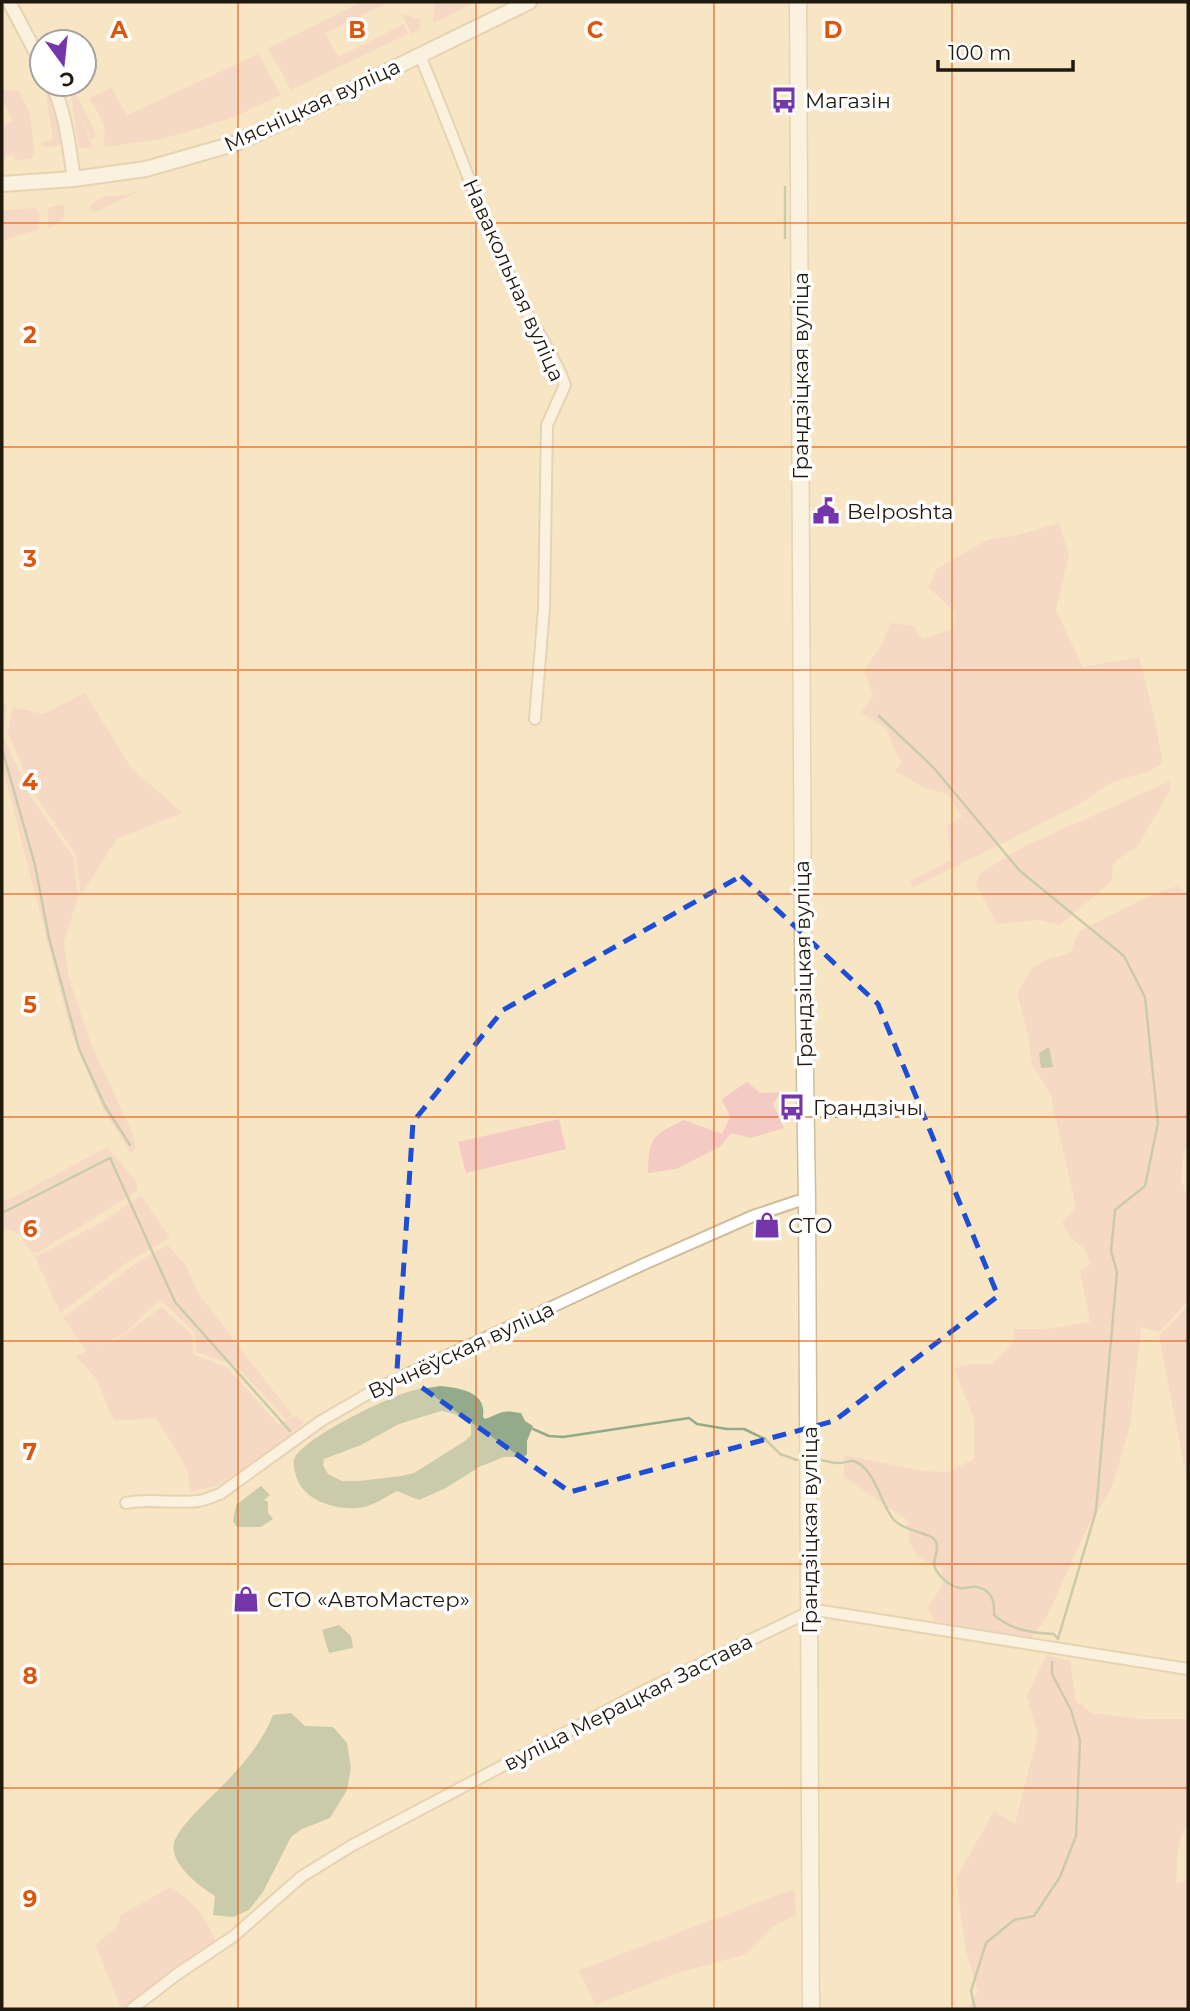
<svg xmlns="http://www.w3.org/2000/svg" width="1190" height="2011" font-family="Montserrat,sans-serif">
  <rect width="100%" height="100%" fill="#f8e5c4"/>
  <path fill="#f4cac5" d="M 362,2 L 390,2 L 325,33 L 338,57 L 404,24 L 408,34 L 291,90 L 268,48 Z
    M 435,2 L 476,2 L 433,23 Z
    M 402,14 L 421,19 L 420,29 L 411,34 Z
    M 258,54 L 281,95 L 234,117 L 187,132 L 161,139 L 106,147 L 103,145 C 109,127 98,114 89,98 L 111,88 L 127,115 Z
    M 64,84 L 71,84 L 95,132 L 95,137 L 92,140 L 78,112 L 93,147 L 82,148 L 78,146 L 72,100 Z
    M 19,90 L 30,114 L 35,154 L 30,159 L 15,160 L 14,155 L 5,156 L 5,161 L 2,162 L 2,127 L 13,121 L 2,99 L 2,91 Z
    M 51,91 L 58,114 L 61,141 L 60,145 L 47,148 L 42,146 L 41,143 L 53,140 L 46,95 L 47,92 Z
    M 144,189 L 95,212 L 91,210 L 90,205 L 105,196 L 126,195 Z
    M 64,204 L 64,217 L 57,224 L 48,229 L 48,210 L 50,207 Z
    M 35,208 L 40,214 L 38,230 L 12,237 L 2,242 L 2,210 Z
    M 1059,523 L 1069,555 L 1056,610 L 1083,667 L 1139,657 L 1153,711 L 1163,763 L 1148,772 L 1112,782 L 1081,803 L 1008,841 L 913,887 L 909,882 L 951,860 L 947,826 L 962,817 L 948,794 L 924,788 L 895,771 L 901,763 L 886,729 L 860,712 L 873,697 L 865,672 L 870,661 L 881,647 L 890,623 L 914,626 L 922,639 L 953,629 L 956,613 L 928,587 L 937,569 L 987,540 L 1018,535 Z
    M 85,693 L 132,769 L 183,813 L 117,839 L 81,895 L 76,855 L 34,794 L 8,733 L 13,707 L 43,714 Z
    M 2,697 L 7,707 L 2,734 L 31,797 L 73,856 L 78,897 L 64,942 L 68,975 L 91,1044 L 132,1132 L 136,1149 L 131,1154 L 103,1109 L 70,1030 L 2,765 Z
    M 1170,781 L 1171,788 L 1138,846 L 1113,863 L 1112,881 L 1060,925 L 1039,920 L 997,924 L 976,885 L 979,874 L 1023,847 Z
    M 1177,886 L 1188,895 L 1188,1148 L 1184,1151 L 1181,1179 L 1188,1199 L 1188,1301 L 1159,1332 L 1141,1327 L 1130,1426 L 1112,1487 L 1086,1530 L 1047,1617 L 1030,1639 L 935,1621 L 928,1608 L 943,1584 L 941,1568 C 914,1558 908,1549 907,1520 L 844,1477 L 844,1455 L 923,1471 L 948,1472 L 974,1459 L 974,1419 L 954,1368 L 976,1363 L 991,1365 L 1014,1341 L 1014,1329 L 1045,1329 L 1090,1322 L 1080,1271 L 1090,1264 L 1086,1250 L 1071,1238 L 1062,1223 L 1076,1207 L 1050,1093 L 1032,1065 L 1029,1038 L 1017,993 L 1032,968 L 1047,959 L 1070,953 L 1079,931 L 1145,898 Z
    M 747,1082 L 760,1093 L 781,1092 L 773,1104 L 784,1128 L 751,1138 L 731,1133 L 721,1146 L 676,1169 L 648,1173 C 649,1137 652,1135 684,1120 L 722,1134 L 730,1117 L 722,1099 Z
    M 559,1119 L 566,1149 L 466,1173 L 458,1142 Z
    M 107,1147 L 137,1182 L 137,1190 L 133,1194 L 37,1253 L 31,1252 L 19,1233 L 2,1228 L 2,1200 L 8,1200 Z
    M 141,1195 L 170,1238 L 129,1261 L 60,1313 L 35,1257 L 106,1220 Z
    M 168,1245 L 187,1267 L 197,1292 L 292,1415 L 286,1419 L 235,1365 L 196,1352 L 195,1333 L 160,1299 L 124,1334 L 99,1346 L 120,1338 L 162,1307 L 192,1335 L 193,1354 L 227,1367 L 278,1424 L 296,1416 L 304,1422 L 284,1440 L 217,1486 L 190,1492 L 188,1471 L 156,1418 L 114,1421 L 96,1379 L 76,1356 L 87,1351 L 63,1318 L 139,1261 Z
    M 1188,1306 L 1188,1485 L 1159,1336 Z
    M 1046,1655 L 1070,1661 L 1076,1701 L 1092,1713 L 1141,1719 L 1188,1719 L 1188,1825 C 1175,1838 1178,1866 1176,1884 L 1188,1880 L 1188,2009 L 968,2009 L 978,1991 L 966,1951 L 956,1879 L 994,1811 L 1015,1824 L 1038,1734 L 1027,1696 Z
    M 171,1887 C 197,1905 202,1913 216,1941 L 127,2009 L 121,2007 L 95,1945 L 118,1926 L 120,1915 Z
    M 794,1889 L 796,1915 L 772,1927 L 744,1955 L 674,1974 L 595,2005 L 579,1970 Z"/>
  <path fill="#93aa8b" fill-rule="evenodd" d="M 1049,1047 L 1053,1067 L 1041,1068 L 1039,1053 Z
    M 440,1386 C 459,1388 487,1391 483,1417 L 485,1419 C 502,1413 500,1409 521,1413 L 525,1421 L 533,1426 L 527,1441 L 527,1454 L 524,1457 L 504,1457 L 479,1467 L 446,1488 L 419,1500 L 397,1491 C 385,1497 372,1507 358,1508 C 334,1510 303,1500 296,1476 C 295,1472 293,1464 294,1460 C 300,1439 387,1398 408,1392 C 418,1388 430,1388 440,1386 ZM 441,1411 C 453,1413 463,1416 471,1425 L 471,1435 L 465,1441 L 414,1473 L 401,1476 L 359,1481 L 342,1481 L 328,1474 L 323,1465 L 324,1459 L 361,1445 L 399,1424 Z
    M 261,1486 L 270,1495 L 264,1500 L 268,1502 L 268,1513 L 273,1519 L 261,1527 L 237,1527 L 233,1521 L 236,1505 Z
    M 339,1625 L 351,1636 L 353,1648 L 329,1653 L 322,1630 Z
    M 291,1713 L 305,1726 L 333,1727 L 347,1743 L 351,1768 L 347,1790 L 330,1818 L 302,1829 L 291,1837 L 263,1892 L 249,1910 L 233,1917 L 213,1915 L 215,1896 C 200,1887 169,1863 174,1843 C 179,1825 214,1795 227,1781 C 247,1760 262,1742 273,1715 Z"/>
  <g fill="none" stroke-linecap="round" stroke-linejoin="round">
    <path stroke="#93aa8b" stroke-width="2.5" d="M 785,187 L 785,238
      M 2,749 L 35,865 L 49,938 L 79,1049 L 105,1106 L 130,1145
      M 2,1213 L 110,1158 L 175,1302 L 290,1431
      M 533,1429 L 549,1436 L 563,1437 L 689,1418 L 697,1424 L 727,1429 L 744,1429 L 765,1439 L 780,1454 L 797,1460
      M 819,1460 C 827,1460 832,1464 840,1463 C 846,1463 851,1459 856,1462 C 876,1471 881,1505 894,1520 C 905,1532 932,1532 936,1542 C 941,1553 928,1561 938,1573 C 943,1580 952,1587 960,1588 C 966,1589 971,1586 976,1587 C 991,1589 995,1601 994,1615 C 1011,1630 1032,1633 1054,1634 L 1058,1639 L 1096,1511 L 1117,1272 L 1111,1251 L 1115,1210 L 1145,1186 L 1158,1123 L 1145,997 L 1124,956 L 1020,871 L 933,767 L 879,716
      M 975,2009 L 971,1991 L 986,1943 L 1014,1920 L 1034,1916 L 1060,1877 L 1076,1836 L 1080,1740 L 1071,1710 L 1052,1674 L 1052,1662"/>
    <g stroke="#cfbd9d" stroke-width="14">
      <path id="minor" d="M 420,56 C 454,135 481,217 518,295 C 532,326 554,353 565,385 L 547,425 L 544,608 L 535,719
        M 126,1503 C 150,1498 174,1504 198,1501 C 206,1500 213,1496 220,1494 L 321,1421 L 378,1388 L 644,1264 L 753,1216 L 798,1201 L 807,1201
        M 132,2009 L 176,1975 L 234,1936 L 301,1877 L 351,1846 L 646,1690 L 809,1612 L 822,1611 L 1188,1669"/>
    </g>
    <g stroke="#cfbd9d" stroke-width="16">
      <path id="tertiary" d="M 9,2 L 42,64
        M 52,84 C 66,114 69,146 74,179"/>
    </g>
    <g stroke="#cfbd9d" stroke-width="18">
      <path id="secondary" d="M 2,184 L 74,179 L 146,169 L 237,143 L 298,115 L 529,2"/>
    </g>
    <g stroke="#cfbd9d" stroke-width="19">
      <path id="primary" d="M 798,2 L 803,943 L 807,1201 L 811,2009"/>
    </g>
    <use href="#minor" stroke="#fff" stroke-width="10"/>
    <use href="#tertiary" stroke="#fff" stroke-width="12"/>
    <use href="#secondary" stroke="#fff" stroke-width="14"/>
    <use href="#primary" stroke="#fff" stroke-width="16"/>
  </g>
  <path d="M0 0H1190V2011H0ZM 741,876 L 878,1004 L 998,1296 L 834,1421 L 570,1492 L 397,1370 L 413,1122 L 503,1010 Z" fill="#f8e5c4" fill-opacity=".55" fill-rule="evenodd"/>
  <path fill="none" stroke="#1d4ed8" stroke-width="5" stroke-dasharray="14 9" stroke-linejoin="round" d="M 741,876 L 878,1004 L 998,1296 L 834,1421 L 570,1492 L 397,1370 L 413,1122 L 503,1010 Z"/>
  <path fill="none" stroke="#de560c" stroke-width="2" stroke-opacity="0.55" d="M 238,2 L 238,2009M 476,2 L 476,2009M 714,2 L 714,2009M 952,2 L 952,2009M 2,223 L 1188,223M 2,447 L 1188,447M 2,670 L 1188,670M 2,894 L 1188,894M 2,1117 L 1188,1117M 2,1341 L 1188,1341M 2,1564 L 1188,1564M 2,1788 L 1188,1788"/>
  <defs>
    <g id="bus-bare" transform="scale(2.1)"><path d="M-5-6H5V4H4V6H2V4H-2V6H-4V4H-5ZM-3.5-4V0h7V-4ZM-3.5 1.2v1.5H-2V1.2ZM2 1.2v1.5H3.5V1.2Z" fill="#7536ab" stroke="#fff" stroke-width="2.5" paint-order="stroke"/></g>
    <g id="civic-bare" transform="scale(2.1)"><path d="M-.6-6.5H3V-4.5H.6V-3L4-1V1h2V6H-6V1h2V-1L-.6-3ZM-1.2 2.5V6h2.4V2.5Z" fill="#7536ab" stroke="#fff" stroke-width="2.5" paint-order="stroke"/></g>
    <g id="shop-bare" transform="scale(2.1)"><path d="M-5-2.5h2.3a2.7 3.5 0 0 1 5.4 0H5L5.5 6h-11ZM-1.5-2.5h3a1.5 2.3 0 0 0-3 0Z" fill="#7536ab" stroke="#fff" stroke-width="2.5" paint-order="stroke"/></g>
  </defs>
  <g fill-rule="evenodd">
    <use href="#bus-bare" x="784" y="100"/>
    <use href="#civic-bare" x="826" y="511"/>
    <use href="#bus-bare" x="792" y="1107"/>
    <use href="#shop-bare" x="767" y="1225"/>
    <use href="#shop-bare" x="246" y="1599"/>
  </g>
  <g text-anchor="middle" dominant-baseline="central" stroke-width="7" stroke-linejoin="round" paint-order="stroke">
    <g font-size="21" fill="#20190d" stroke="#fff" text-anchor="start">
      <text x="805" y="100">Магазін</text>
      <text x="847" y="511">Belposhta</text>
      <text x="813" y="1107">Грандзічы</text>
      <text x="788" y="1225">СТО</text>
      <text x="267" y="1599">СТО «АвтоМастер»</text>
    </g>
    <g font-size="21" fill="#20190d" stroke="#fff">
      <text transform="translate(312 105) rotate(-25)">Мясніцкая вуліца</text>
      <text transform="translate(514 280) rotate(66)">Навакольная вуліца</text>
      <text transform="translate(800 376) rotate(-90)">Грандзіцкая вуліца</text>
      <text transform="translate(803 964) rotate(-91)">Грандзіцкая вуліца</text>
      <text transform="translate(461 1350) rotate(-25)">Вучнёўская вуліца</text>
      <text transform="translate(809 1530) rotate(-90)">Грандзіцкая вуліца</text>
      <text transform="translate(628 1702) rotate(-27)">вуліца Мерацкая Застава</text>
    </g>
  </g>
  <g font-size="23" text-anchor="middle" font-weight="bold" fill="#de560c" stroke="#fff" stroke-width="7" stroke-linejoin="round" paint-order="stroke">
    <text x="119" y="38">A</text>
    <text x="357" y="38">B</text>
    <text x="595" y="38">C</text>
    <text x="833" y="38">D</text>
    <text x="30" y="343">2</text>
    <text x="30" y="567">3</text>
    <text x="30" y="790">4</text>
    <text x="30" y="1013">5</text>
    <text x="30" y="1237">6</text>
    <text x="30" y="1460">7</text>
    <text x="30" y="1684">8</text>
    <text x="30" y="1907">9</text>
  </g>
  <rect width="1190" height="2011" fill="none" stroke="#20190d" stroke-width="7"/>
  <g transform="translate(63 63) rotate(165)"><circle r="33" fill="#ffffff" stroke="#a6a39e" stroke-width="2"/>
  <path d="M0-5L12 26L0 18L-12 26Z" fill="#7536ab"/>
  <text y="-10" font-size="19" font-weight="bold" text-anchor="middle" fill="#20190d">С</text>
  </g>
  <path d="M938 60v10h135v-10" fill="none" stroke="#20190d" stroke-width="3.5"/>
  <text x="948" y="60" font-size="21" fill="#20190d" stroke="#ffffff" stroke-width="5" paint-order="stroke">100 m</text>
</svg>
